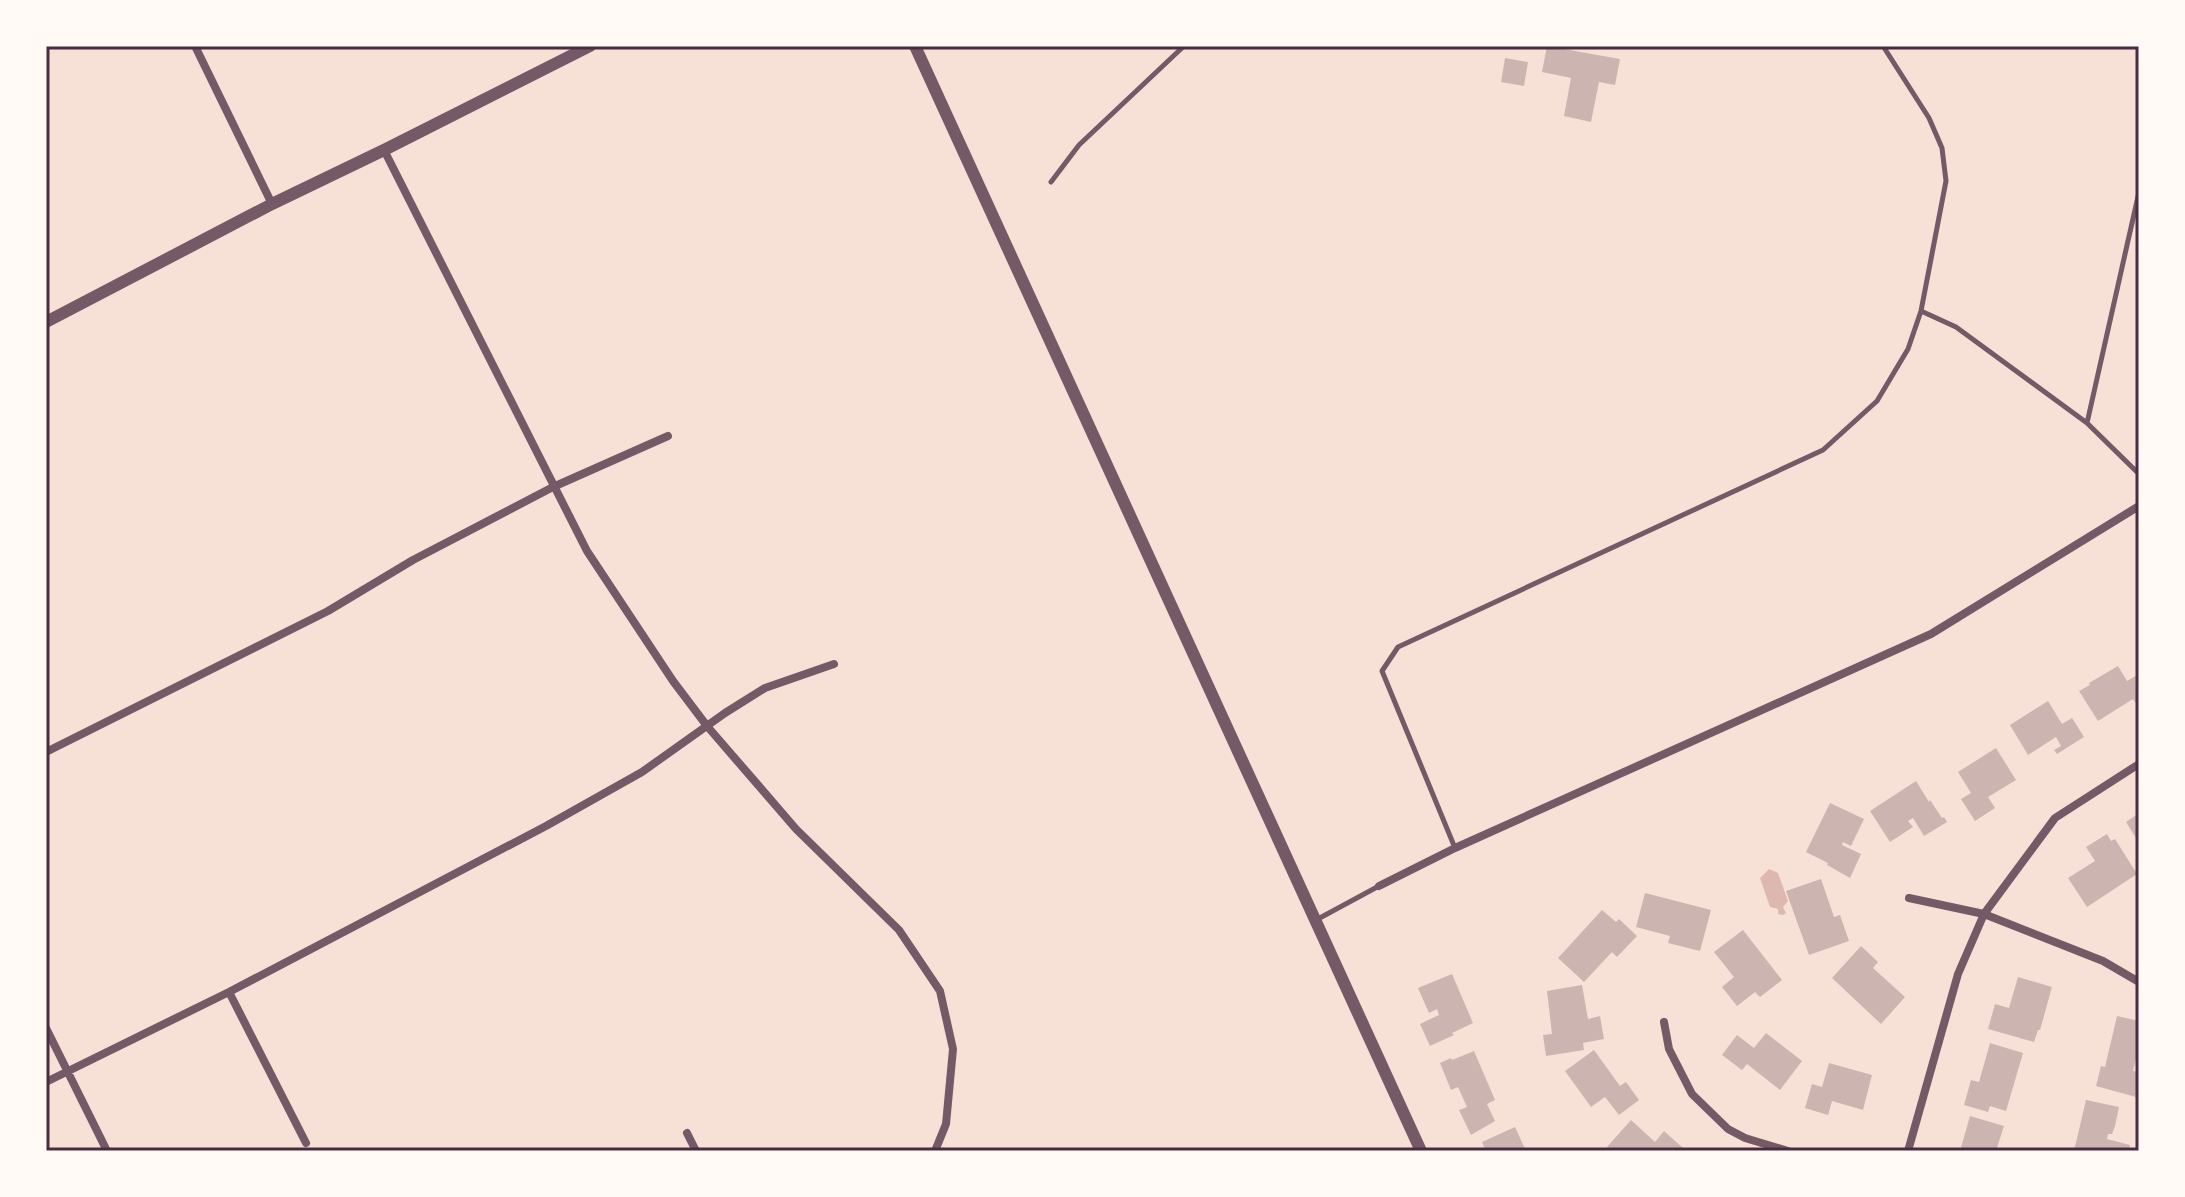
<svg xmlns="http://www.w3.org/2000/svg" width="2185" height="1197" font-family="Roboto,sans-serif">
  <rect width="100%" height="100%" fill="#f7e1d7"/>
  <path fill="#dcb8b0" d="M 1769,869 L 1778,873 L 1788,901 L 1783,907 L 1786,913 L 1783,915 L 1778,914 L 1778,909 L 1770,907 L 1760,878 Z"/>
  <path fill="#ccb4b1" d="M 1547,46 L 1620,59 L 1615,85 L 1599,82 L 1591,122 L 1564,116 L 1571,78 L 1542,72 Z
    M 1505,58 L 1528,62 L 1524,86 L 1501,82 Z
    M 2118,666 L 2127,681 L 2139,674 L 2139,708 L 2133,699 L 2098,721 L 2079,691 L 2090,685 L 2089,683 Z
    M 2048,701 L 2062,724 L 2072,718 L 2084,737 L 2057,754 L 2054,750 L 2061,746 L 2056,737 L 2028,755 L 2010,725 Z
    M 1996,748 L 2016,780 L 1988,797 L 1995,808 L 1975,821 L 1961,799 L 1971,793 L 1958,772 Z
    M 1916,781 L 1929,802 L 1930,800 L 1942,818 L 1944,817 L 1947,822 L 1924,836 L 1913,818 L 1908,821 L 1913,827 L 1890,842 L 1870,811 Z
    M 1830,803 L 1864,819 L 1851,846 L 1843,842 L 1842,845 L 1861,854 L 1850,878 L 1827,865 L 1828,863 L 1806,852 Z
    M 2139,813 L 2139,843 L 2126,822 Z
    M 2107,834 L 2111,841 L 2115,839 L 2137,874 L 2087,907 L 2068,878 L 2095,861 L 2086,847 Z
    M 1821,879 L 1834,917 L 1840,915 L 1849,941 L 1809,955 L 1786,891 Z
    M 1645,893 L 1711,910 L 1700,951 L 1668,943 L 1670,936 L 1636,927 Z
    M 1602,910 L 1616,922 L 1619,919 L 1637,936 L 1617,957 L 1612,952 L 1584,982 L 1558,958 Z
    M 1743,930 L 1782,980 L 1760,997 L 1755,992 L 1737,1006 L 1722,987 L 1734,977 L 1714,952 Z
    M 1861,946 L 1878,962 L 1873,968 L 1905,997 L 1881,1024 L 1832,978 Z
    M 1452,974 L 1473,1023 L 1452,1033 L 1454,1035 L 1430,1046 L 1420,1024 L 1439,1015 L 1437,1009 L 1429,1013 L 1418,988 Z
    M 2018,977 L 2052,987 L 2040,1030 L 2038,1030 L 2034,1042 L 1988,1029 L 1995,1004 L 2009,1008 Z
    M 1582,985 L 1588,1019 L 1600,1016 L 1604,1039 L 1583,1043 L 1584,1050 L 1546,1056 L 1543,1035 L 1552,1034 L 1547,991 Z
    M 2117,1016 L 2139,1021 L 2139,1047 L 2133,1071 L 2139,1072 L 2136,1097 L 2096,1086 L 2101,1066 L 2105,1067 Z
    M 1766,1033 L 1802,1061 L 1780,1090 L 1747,1064 L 1742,1070 L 1722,1055 L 1737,1035 L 1754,1048 Z
    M 1990,1043 L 2023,1053 L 2006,1111 L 1990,1106 L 1988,1112 L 1964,1105 L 1971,1080 L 1979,1082 Z
    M 1594,1050 L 1620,1086 L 1626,1082 L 1639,1100 L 1619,1115 L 1605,1097 L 1591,1107 L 1565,1071 Z
    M 1474,1051 L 1495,1100 L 1487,1104 L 1495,1121 L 1471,1135 L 1459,1110 L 1467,1107 L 1458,1087 L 1451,1090 L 1440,1063 L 1451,1058 L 1452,1060 Z
    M 1829,1063 L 1872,1075 L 1863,1110 L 1832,1101 L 1828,1115 L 1805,1108 L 1812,1084 L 1822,1087 Z
    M 2086,1100 L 2119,1107 L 2115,1126 L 2112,1134 L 2108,1134 L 2107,1139 L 2130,1145 L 2129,1151 L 2074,1151 Z
    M 1970,1116 L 2004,1126 L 1996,1151 L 1960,1151 Z
    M 1631,1120 L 1655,1142 L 1664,1131 L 1683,1148 L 1681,1151 L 1612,1151 L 1607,1147 Z
    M 1515,1127 L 1526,1151 L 1486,1151 L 1482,1142 Z"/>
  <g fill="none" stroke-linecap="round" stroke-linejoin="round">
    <path stroke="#755966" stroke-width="5" d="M 1051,182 L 1079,145 L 1184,46
      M 2139,192 L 2087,423 L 2139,474
      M 1921,311 L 1956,327 L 2087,423
      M 1455,848 L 1382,671 L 1398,647 L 1823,450 L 1877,401 L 1908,349 L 1921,311 L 1946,181 L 1942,148 L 1929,118 L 1883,46
      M 1316,920 L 1379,886"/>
    <path stroke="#755966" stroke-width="8" d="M 195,46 L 272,204
      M 384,150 L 587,551 L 673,681 L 707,726 L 796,829 L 899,930 L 940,991 L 953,1049 L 946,1124 L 935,1151
      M 46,752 L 328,611 L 413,560 L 553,487 L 668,436
      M 1379,886 L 1455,848 L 1931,634 L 2139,506
      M 1909,898 L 1984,914 L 2103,961 L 2139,982
      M 229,992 L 306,1143
      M 1664,1022 L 1669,1049 L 1692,1094 L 1728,1129 L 1745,1138 L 1788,1151
      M 46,1028 L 107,1151
      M 46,1082 L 229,992 L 546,826 L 642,772 L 725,713 L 765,688 L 834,664
      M 687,1133 L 696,1151
      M 1908,1151 L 1958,974 L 1984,914 L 2055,818 L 2139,764"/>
    <path stroke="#755966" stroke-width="12" d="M 915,46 L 1421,1151
      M 46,322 L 272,204 L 384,150 L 590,46"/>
  </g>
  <rect width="2185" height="1197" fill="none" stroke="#fffaf5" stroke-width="96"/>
  <rect x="48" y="48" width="2089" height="1101" fill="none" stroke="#4a2c40" stroke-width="3"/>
</svg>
